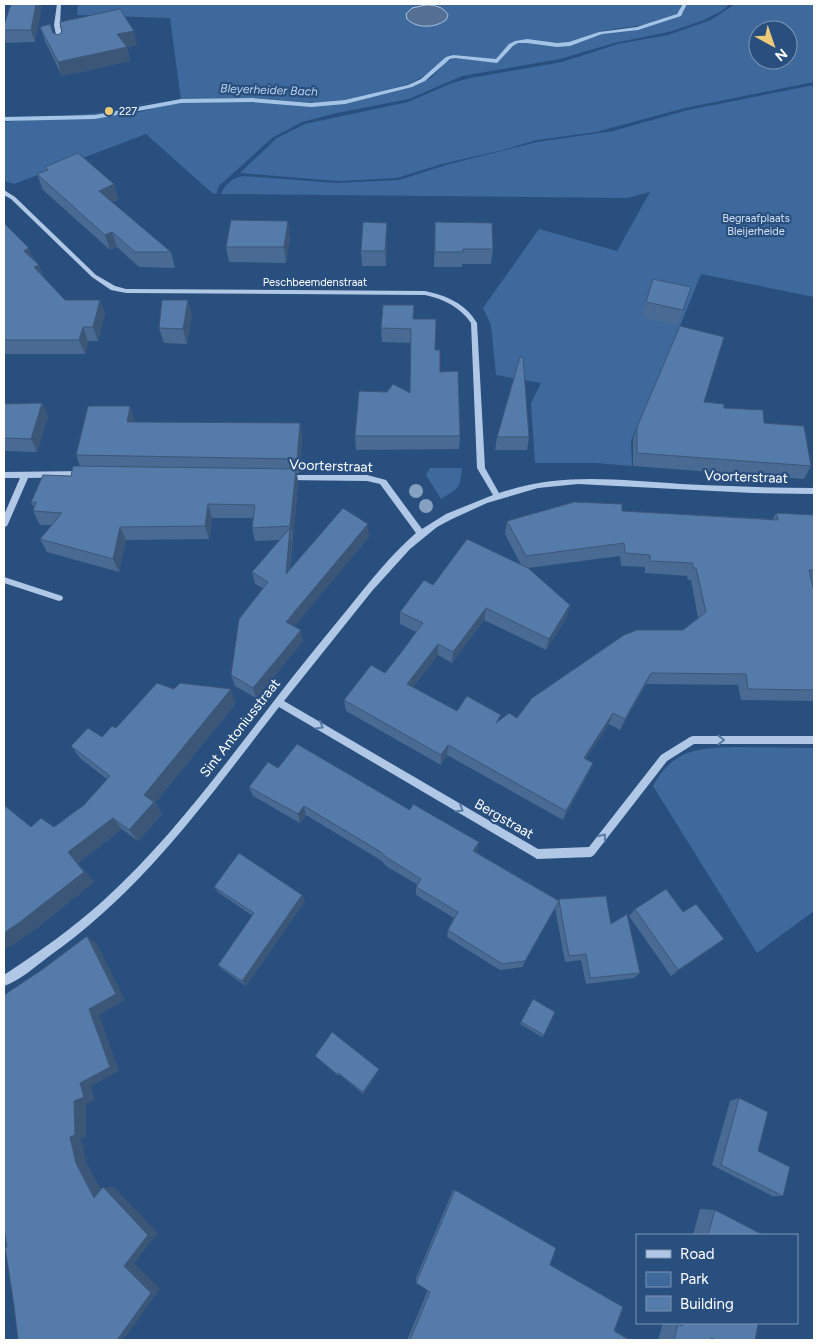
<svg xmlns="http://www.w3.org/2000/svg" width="818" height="1344" font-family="Figtree,sans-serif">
  <rect width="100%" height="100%" fill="#294f7f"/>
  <path fill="#3d699c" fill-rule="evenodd" d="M 78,4 L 684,4 C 674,28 622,25 600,32 C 587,35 576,43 563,44 C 548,46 532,37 518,41 C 507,43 503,54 495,61 L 451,55 L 422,77 L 409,84 L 348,100 L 315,103 L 250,98 L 181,100 L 170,18 L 77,15 Z
    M 686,4 L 730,4 L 723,10 L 704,20 L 669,32 L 614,43 L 560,59 L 462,76 L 409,99 L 337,113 L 302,122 L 272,138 L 219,186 L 216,194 L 212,193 L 146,134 L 14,184 L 4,181 L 4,122 L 109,112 L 164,99 L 94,117 L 140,112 L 163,105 L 181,103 L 252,101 L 309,106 L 350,102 L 417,85 L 432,77 L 445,63 L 454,58 L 497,62 L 518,42 L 570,45 L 600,34 L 645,27 L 679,16 L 684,12 Z
    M 735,4 L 814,4 L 814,82 L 685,108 L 596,132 L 537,140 L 503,150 L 442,164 L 397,178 L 338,181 L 240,173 L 277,138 L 305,124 L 408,102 L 452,83 L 470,78 L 562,62 L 618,44 L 668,35 L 711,20 ZM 758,30 L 788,30 L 788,60 L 758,60 Z
    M 814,85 L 814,297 L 701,274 L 659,378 L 662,420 L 642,415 L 631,441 L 632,466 L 595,463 L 535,463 L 531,403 L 541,383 L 496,375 L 491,325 L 483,308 L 539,229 L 617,251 L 650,192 L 627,198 L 221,194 C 225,184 233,177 244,176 L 336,183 L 399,180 L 446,165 L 537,142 L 613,131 L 688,110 Z
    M 430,468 L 462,468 C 460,489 459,488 441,499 L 426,475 Z
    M 734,747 L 814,748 L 814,911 L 757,953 L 653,786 C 673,750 696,748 734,747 Z"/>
  <path fill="#557092" stroke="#a5c3e5" d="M 426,5 C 435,5 444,7 448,15 L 446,20 C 435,28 417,29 407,19 L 406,14 L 412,8 Z"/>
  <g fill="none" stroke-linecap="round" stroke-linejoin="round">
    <path fill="#a5c3e5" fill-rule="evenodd" d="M 683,4 L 687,4 L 681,16 L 638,30 L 602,34 L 570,46 L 557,47 L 527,43 L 518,43 L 513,46 L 497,63 L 455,58 L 450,59 L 425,81 L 412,87 L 345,104 L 311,107 L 252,102 L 181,103 L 95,119 L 4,121 L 4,117 L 95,115 L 181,99 L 252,98 L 311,103 L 345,100 L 408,85 L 421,79 L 446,57 L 453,55 L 496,59 L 509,44 L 515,41 L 527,39 L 557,43 L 569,42 L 599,32 L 637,27 L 677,14 Z"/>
    <path fill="#b0c8e5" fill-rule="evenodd" d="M 57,4 L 61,4 L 60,25 L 64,45 L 61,47 L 58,45 L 54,25 Z
      M 4,190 L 15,197 L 96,275 L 115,286 L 126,289 L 425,291 C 447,296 465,303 477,323 L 485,468 L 499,493 C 563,472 616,480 681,484 C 725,486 770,488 814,488 L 814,494 L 753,493 L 578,484 L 538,488 L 487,503 L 452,519 L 437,527 L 410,549 L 372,591 L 284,701 L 538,849 L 589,847 L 661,755 L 690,737 L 693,736 L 814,736 L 814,744 L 694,744 L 667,761 L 594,855 L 591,857 L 537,859 L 534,857 L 279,707 C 208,798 144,890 48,957 C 35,967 19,981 4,986 L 4,975 C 39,952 73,928 104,900 C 182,829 241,741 307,659 C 324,638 342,616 359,595 C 377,573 395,551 416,533 L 380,484 L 367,481 L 286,480 L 283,479 L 282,477 L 283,475 L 367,475 L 386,480 L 422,529 L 446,514 L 493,495 L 477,468 L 471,323 C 460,307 444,299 425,295 L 126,293 L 111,290 L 92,277 L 11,199 L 4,195 Z
      M 83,471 L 87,474 L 83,477 L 28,478 L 8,524 L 7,526 L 4,527 L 4,515 L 20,478 L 4,478 L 4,472 Z
      M 4,577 L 62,596 L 63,598 L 62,600 L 59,601 L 4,583 Z"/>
  </g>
  <g fill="#86a0bf">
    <circle cx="416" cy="491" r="7"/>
    <circle cx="426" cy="506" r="7"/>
  </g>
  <path fill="#496a92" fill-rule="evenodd" d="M 42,4 L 35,42 L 6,43 L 4,36 L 4,25 Z
    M 40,27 L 58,35 L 62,32 L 137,45 L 127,47 L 130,61 L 62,76 L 45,41 Z
    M 45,167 L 114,184 L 118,200 L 112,202 L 171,252 L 175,268 L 139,267 L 117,247 L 110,250 L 43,190 L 37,174 L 46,170 Z
    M 435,222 L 493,249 L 491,264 L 462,264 L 462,267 L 434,267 Z
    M 4,223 L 39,265 L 44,278 L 65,300 L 100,300 L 105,314 L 98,341 L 88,341 L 85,354 L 4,354 Z
    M 290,236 L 286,263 L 229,262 L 226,247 Z
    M 387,238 L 386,266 L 362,266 L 361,251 Z
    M 646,302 L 686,302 L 678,325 L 642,317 Z
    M 192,315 L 187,344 L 164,343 L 159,328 Z
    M 414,319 L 435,350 L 440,372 L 460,436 L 459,449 L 356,450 L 355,436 L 387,392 L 410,393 L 411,343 L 382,342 L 381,328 Z
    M 704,402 L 724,408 L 764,423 L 811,466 L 804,479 L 633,466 L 633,440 L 637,427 Z
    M 42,403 L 48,417 L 37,452 L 4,451 L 4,404 Z
    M 130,406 L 135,422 L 300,423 L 302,438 L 299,473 L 297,473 L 298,483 L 290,569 L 369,537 L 294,626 L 303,641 L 256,698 L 235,686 L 231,675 L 263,588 L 255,584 L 252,572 L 280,540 L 255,541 L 252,528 L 253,518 L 212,518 L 209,539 L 126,540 L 119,572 L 47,552 L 40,539 L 52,525 L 40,525 L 33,511 L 34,508 L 31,502 L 71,476 L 80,466 L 76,455 Z
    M 497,437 L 529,437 L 527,450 L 495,450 Z
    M 622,511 L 773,519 L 776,513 L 814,515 L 814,583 L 812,583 L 814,591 L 814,708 L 813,701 L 741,700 L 738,685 L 646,684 L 620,730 L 609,724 L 586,759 L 589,772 L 563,820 L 447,755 L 441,765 L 346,711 L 344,700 L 385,673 L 403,650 L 416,632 L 400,624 L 400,612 L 433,585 L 521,565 L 505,534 L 507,521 ZM 620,556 L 621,566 L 645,567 L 645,573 L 687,576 L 688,580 L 691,580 L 698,618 L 683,630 L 517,718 L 500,720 L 457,711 L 413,687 L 438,655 L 452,663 L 484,620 L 546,650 L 567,617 L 528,568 Z
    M 174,689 L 236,703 L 155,803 L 162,814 L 138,841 L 122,829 L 78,863 L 94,882 L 33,931 L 31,827 L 54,827 L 84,805 L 107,779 L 81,759 L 71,746 L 102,737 Z
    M 278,768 L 477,851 L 476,852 L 558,900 L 559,899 L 611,924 L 640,973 L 634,978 L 586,984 L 581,960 L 565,962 L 555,908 L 522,967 L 500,970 L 447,937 L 448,930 L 454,918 L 416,895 L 416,887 L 418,885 L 386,866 L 382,861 L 306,815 L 300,823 L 253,796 L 249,787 Z
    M 214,887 L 302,895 L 305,901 L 246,986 L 223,970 L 218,965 L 253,916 L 219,893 Z
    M 635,909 L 683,912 L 715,946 L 671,976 L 629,916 Z
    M 531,1002 L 544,1035 L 542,1037 L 520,1024 Z
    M 315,1056 L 379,1070 L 363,1094 L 339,1074 L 338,1076 Z
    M 739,1098 L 758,1151 L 783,1196 L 772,1196 L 712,1165 L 730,1101 Z
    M 453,1190 L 455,1190 L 550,1265 L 615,1331 L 631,1340 L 407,1340 L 428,1290 L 416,1283 L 416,1278 Z
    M 700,1209 L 715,1210 L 763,1235 L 693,1235 Z
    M 663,1323 L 755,1323 L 755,1340 L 714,1340 L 711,1339 L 711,1340 L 658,1340 Z"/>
  <path fill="#3c5677" d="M 36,4 L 42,4 L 35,42 L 31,30 Z
    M 134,31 L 137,45 L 121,48 L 117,34 Z
    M 127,47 L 130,61 L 62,76 L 58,62 Z
    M 114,184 L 118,200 L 104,206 L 99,191 Z
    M 288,221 L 290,236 L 286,263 L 284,247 Z
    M 387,223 L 387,238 L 386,266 L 385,251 Z
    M 112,232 L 117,247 L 110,250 L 105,235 Z
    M 29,248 L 35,262 L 24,251 Z
    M 39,265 L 44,279 L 34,267 Z
    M 100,300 L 105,314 L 98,341 L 93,327 Z
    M 188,300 L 192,315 L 187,344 L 183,329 Z
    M 83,327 L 88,341 L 85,354 L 79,340 Z
    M 42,403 L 48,417 L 37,452 L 31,439 Z
    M 130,406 L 135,421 L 132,436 L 127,422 Z
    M 300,423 L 302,438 L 299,473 L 297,459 Z
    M 296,469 L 298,483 L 293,539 L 290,526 Z
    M 208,504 L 212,518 L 209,539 L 205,526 Z
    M 368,524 L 369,537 L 289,633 L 286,622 Z
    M 120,527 L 126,540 L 119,572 L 113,559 Z
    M 290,528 L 292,541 L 288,586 L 286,574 Z
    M 570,605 L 567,617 L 546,650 L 549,639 Z
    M 486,608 L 484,620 L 452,663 L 453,652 Z
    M 301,630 L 303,641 L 256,698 L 253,688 Z
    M 438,644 L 438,655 L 407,695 L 407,684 Z
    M 651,673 L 646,684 L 620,730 L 625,719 Z
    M 231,689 L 236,703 L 155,803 L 162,814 L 138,841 L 129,830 L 144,795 Z
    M 613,713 L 609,724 L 580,768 L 584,758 Z
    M 448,745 L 447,755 L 441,765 L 441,755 Z
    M 593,763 L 589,772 L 563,820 L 566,811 Z
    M 304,806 L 306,815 L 300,823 L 298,814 Z
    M 113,818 L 122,829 L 78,863 L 94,882 L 33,931 L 4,950 L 4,933 L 68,852 Z
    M 479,842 L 477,851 L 471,859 L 473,851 Z
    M 302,895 L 305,901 L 246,986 L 242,981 Z
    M 87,936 L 97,944 L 125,1000 L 99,1015 L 119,1071 L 91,1086 L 95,1100 L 86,1104 L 86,1137 L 81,1139 L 87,1164 L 105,1197 L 94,1198 L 76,1163 L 70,1137 L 74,1101 L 80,1083 L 89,1009 Z
    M 724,939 L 715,946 L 671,976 L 678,970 Z
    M 379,1069 L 379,1070 L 363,1094 L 363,1092 Z
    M 103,1187 L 114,1187 L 158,1233 L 134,1263 L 160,1289 L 123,1340 L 117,1340 L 124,1266 Z
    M 604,1324 L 631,1340 L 629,1340 Z"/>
  <path fill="#557baa" stroke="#3c5677" d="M 11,4 L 36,4 L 31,30 L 4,30 L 4,25 Z
    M 120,9 L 134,31 L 117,34 L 127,47 L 58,62 L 40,27 L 50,24 L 53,33 L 58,35 L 62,32 L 60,22 Z
    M 78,153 L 114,184 L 99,191 L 171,252 L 135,252 L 112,232 L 105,235 L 37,174 L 48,170 L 45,167 Z
    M 231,220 L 288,221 L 284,247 L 226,247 Z
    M 363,222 L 387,223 L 385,251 L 361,251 Z
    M 435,222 L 492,223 L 493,249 L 463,249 L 463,252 L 435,252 Z
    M 4,223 L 29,248 L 24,251 L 39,265 L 34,267 L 65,300 L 100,300 L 93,327 L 83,327 L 79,340 L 4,340 Z
    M 653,279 L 691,287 L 683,310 L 646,302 Z
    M 162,300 L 188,300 L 183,329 L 159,328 Z
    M 383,305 L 414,305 L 413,319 L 436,319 L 435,350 L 440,350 L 440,372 L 458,371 L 460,436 L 355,436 L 359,391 L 387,392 L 393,384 L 410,393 L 411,329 L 381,328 Z
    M 680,326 L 724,337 L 704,402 L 724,404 L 724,408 L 763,410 L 764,423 L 804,426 L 811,466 L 637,453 L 637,427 Z
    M 520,357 L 523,357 L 529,437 L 497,437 Z
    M 42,403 L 31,439 L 4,438 L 4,404 Z
    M 88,406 L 130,406 L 127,422 L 300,423 L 297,459 L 76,455 Z
    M 73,466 L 296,469 L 290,526 L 252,528 L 255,505 L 208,504 L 205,526 L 120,527 L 113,559 L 40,539 L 62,513 L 33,511 L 36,502 L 31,502 L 43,475 L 71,476 Z
    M 574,502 L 622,504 L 622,511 L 778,520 L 776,513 L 814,515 L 814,570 L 809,570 L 814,591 L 814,690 L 748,689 L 746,674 L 651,673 L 625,719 L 613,713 L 584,758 L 593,763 L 566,811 L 448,745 L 441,755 L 344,700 L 371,665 L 385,673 L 403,650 L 423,623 L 400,612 L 424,580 L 433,585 L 467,539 L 528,568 L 570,605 L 549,639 L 486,608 L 453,652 L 438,644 L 407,684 L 457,711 L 467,696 L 501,715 L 496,723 L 509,713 L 517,718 L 532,698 L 624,635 L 637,630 L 683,630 L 706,612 L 696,568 L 693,568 L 693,563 L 650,561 L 650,555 L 625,553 L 624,543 L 526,556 L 507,521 Z
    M 343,508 L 368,524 L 286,622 L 301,630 L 253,688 L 231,675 L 239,619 L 268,582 L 252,572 L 290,528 L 286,574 Z
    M 157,683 L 174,689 L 180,683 L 231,689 L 144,795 L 154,802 L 129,830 L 113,818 L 68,852 L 84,872 L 20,922 L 4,933 L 4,805 L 31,827 L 41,818 L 54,827 L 84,805 L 110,776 L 71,746 L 88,728 L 102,737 L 112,726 L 116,728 Z
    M 297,744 L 410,810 L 413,804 L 479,842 L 473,851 L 559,901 L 559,899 L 606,896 L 611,924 L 627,914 L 640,973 L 590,978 L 586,954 L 569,956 L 559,901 L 525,961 L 502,964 L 448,930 L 458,912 L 416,887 L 421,879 L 386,857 L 381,852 L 304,806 L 298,814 L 249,787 L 268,762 L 278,768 Z
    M 239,853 L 302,895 L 242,981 L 218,965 L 254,913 L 214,887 Z
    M 666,889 L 683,912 L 696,904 L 724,939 L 678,970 L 635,909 Z
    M 87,936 L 116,994 L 89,1009 L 110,1067 L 80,1083 L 84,1097 L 74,1101 L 75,1135 L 70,1137 L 76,1163 L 94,1198 L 103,1187 L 148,1235 L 124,1266 L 151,1293 L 117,1340 L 18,1340 L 14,1306 L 5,1247 L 7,1247 L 4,1228 L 4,995 L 43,969 Z
    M 533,999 L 555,1012 L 544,1035 L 521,1022 Z
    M 332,1032 L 379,1069 L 363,1092 L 338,1073 L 337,1074 L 315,1056 Z
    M 739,1098 L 768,1112 L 758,1151 L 790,1167 L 783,1196 L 721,1165 Z
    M 455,1190 L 556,1248 L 550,1265 L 623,1307 L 614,1331 L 629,1340 L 410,1340 L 430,1292 L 416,1283 Z
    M 715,1210 L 763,1235 L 708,1235 Z
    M 683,1323 L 755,1323 L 758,1325 L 755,1340 L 716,1340 L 711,1338 L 711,1340 L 674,1340 L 678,1324 L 682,1326 Z"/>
  <defs><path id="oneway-chevron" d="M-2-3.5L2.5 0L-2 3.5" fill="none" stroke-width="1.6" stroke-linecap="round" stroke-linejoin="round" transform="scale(1.25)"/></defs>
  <g stroke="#5879a3">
    <use href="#oneway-chevron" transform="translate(320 726) rotate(30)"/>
    <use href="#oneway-chevron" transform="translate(721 740)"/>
    <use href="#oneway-chevron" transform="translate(460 809) rotate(30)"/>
    <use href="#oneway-chevron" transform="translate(603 837) rotate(-52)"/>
  </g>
  <circle fill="#ecca77" stroke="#294f7f" stroke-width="2" cx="109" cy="111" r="5"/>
  <g text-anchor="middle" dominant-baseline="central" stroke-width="4.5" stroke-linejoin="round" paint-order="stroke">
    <g font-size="11" fill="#fff" stroke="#294f7f" text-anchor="start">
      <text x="119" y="111">227</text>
    </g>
    <g font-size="11" fill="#d2e2f4" stroke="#294f7f">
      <text x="756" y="218">Begraafplaats<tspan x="756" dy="13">Bleijerheide</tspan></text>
    </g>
    <g font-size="11" fill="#fff" stroke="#294f7f">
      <text x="315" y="282">Peschbeemdenstraat</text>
    </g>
    <g font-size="12" font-style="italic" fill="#bbd2ed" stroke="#294f7f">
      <text transform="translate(269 90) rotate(2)">Bleyerheider Bach</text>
    </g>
    <g font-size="14" fill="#fff" stroke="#294f7f">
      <text transform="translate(331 466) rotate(2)">Voorterstraat</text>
      <text transform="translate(746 477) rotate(2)">Voorterstraat</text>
      <text transform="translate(240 728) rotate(-52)">Sint Antoniusstraat</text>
      <text transform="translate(504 819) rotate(30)">Bergstraat</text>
    </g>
  </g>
  <rect width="818" height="1344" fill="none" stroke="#ffffff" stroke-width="10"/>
  <rect x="636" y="1234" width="162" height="90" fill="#294f7f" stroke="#7f95b2"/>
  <rect x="646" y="1250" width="25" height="8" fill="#b0c8e5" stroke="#7f95b2"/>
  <text x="680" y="1259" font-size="15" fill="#ffffff">Road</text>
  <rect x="646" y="1272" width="25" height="15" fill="#3d699c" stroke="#7f95b2"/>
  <text x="680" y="1284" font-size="15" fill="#ffffff">Park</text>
  <rect x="646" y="1296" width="25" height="15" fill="#557baa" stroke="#7f95b2"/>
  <text x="680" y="1309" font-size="15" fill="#ffffff">Building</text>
  <g transform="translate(773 45) rotate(140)"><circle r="24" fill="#294f7f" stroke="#7f95b2"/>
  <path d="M0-4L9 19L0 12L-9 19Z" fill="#ecca77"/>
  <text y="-8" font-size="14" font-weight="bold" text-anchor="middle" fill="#ffffff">N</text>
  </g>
</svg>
